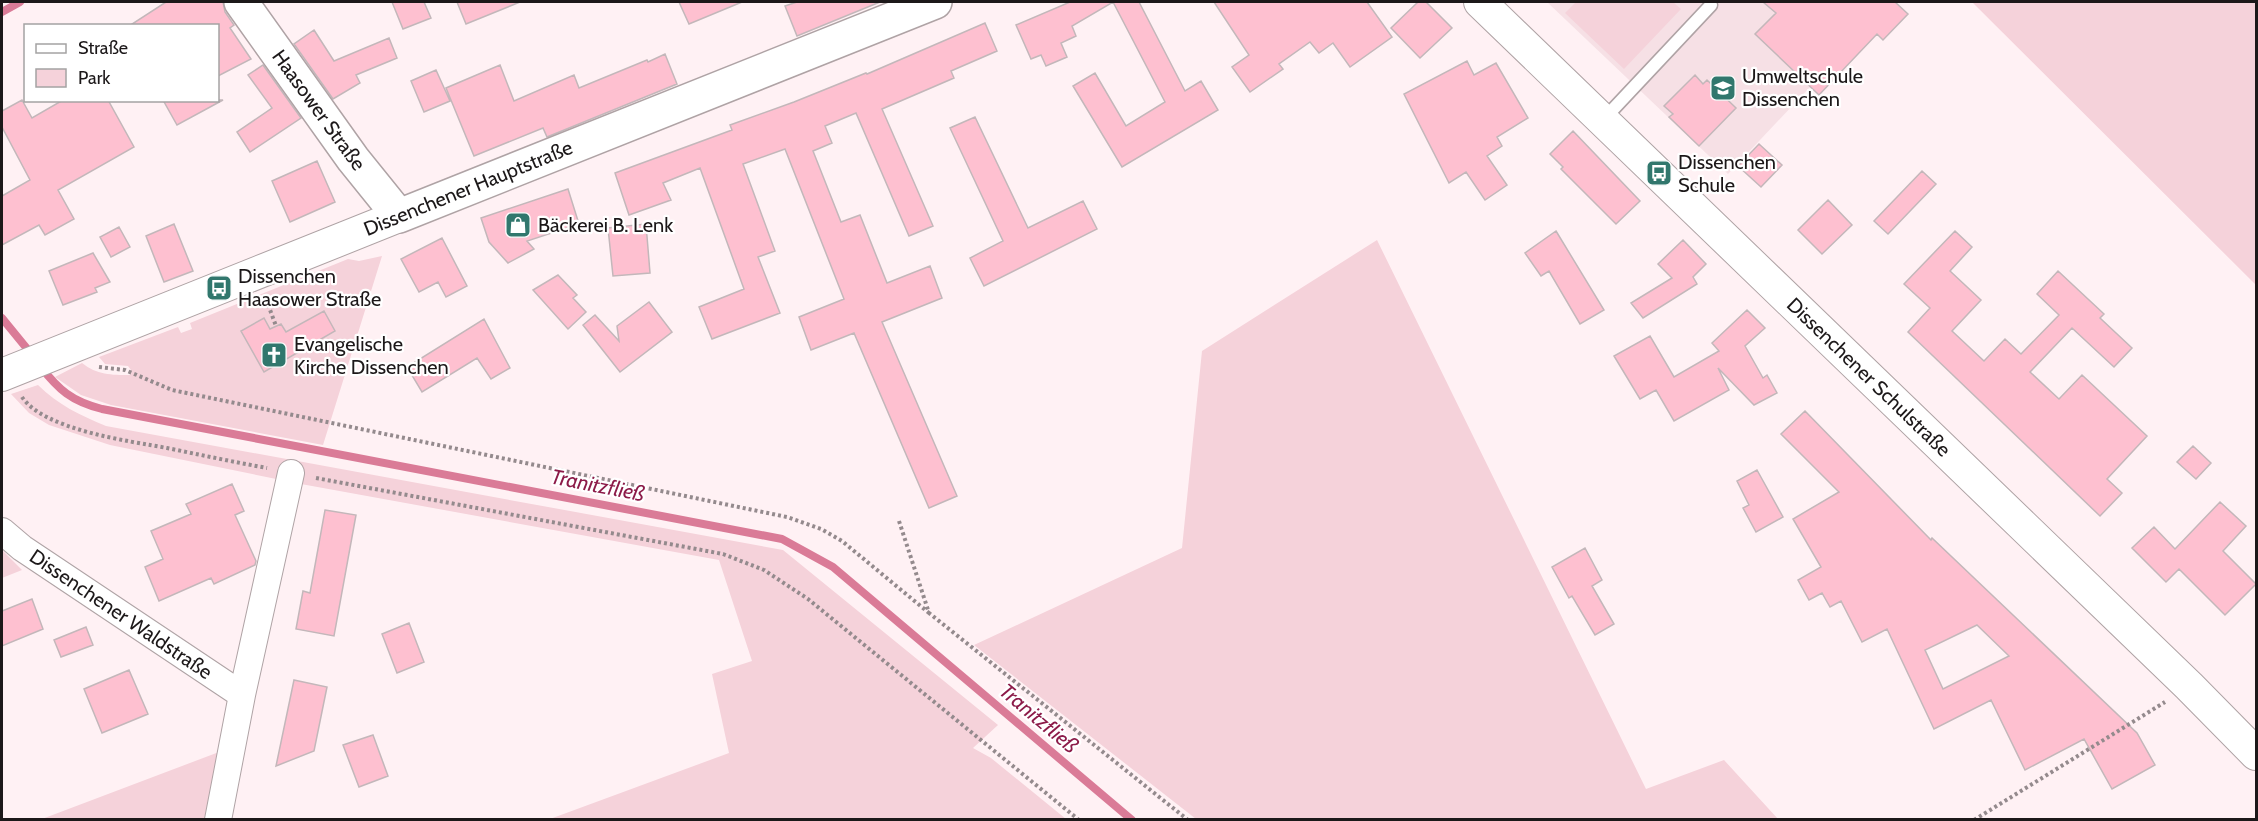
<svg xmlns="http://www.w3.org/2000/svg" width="2258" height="821" font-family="Cabin,sans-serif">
  <rect width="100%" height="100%" fill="#fff1f4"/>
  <path fill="#f6e0e5" d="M 1547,2 L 1890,2 L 1728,174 Z"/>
  <path fill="#f5d2da" d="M 1576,2 L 1673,2 L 1681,9 L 1624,69 L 1565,13 Z
    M 1972,2 L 2256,2 L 2256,285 Z
    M 1377,240 L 1646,789 L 1724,760 L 1778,819 L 1196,819 L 974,645 L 1182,548 L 1202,351 Z
    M 382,256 L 323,445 L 111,405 L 81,395 L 55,377 L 82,363 C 97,375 111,375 130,375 L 131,370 L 128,366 L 105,364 L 99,357 L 178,327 L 181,333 L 192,329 L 190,323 L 348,259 L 359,261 Z
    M 38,385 C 58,405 80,415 106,426 L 783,550 L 998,725 L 973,748 L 991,758 L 1066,819 L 550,819 L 729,753 L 712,674 L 752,661 L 719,560 L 301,484 L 110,445 L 49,425 L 29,413 L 11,394 Z
    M 2,550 L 22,570 L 2,578 Z
    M 219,752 L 204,819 L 42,819 Z"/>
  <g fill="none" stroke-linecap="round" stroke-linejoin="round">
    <path stroke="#da7b97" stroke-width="8" d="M 2,12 L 20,2
      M 2,318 L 33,356
      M 40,366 C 59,390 71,401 102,409 L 782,539 L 833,567 L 1132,820"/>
  </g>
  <path fill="#fec0d0" stroke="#c3b7ba" stroke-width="1.5" fill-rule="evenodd" d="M 166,2 L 223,2 L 225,12 L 234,25 L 230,28 L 251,59 L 218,76 L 218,26 L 129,26 Z
    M 392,2 L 424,2 L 431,18 L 403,29 Z
    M 457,2 L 520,2 L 466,24 Z
    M 679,2 L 742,2 L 689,24 Z
    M 797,2 L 880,2 L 797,36 L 785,6 Z
    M 1070,2 L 1139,2 L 1185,91 L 1201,81 L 1218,110 L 1122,167 L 1073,86 L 1095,73 L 1126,126 L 1165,102 L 1113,2 L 1072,26 L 1076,36 L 1061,43 L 1067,57 L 1046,66 L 1041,55 L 1031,59 L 1016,25 Z
    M 1214,2 L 1367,2 L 1392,37 L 1350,67 L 1333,43 L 1319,53 L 1310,42 L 1279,64 L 1283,69 L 1250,92 L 1232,67 L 1249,55 Z
    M 1418,2 L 1426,2 L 1452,28 L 1420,58 L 1391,28 Z
    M 1763,2 L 1895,2 L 1908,14 L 1883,40 L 1877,34 L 1819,95 L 1755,34 L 1776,13 Z
    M 985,23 L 997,51 L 951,71 L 954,78 L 882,109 L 933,226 L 909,236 L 856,113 L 825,126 L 832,143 L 813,151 L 841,222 L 860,215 L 887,283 L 930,266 L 942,298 L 882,322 L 957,496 L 929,508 L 854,333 L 811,350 L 799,317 L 844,299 L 785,149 L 743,164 L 775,251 L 758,257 L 780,313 L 712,339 L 699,307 L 744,289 L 700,168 L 663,183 L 671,200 L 629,215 L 615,173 L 732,130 L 730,125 L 794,102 L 866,73 L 867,74 Z
    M 314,30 L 334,61 L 389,38 L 397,58 L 356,75 L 360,83 L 333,99 L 294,44 Z
    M 665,54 L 677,84 L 547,137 L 543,128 L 474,156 L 446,88 L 500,65 L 514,101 L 574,75 L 579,88 L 647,60 L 648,62 Z
    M 1467,61 L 1474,75 L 1496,63 L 1528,118 L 1497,137 L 1502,146 L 1487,156 L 1507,185 L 1485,200 L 1466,172 L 1449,183 L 1404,94 Z
    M 263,65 L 301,118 L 250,152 L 237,132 L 272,108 L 248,75 Z
    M 436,70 L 450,101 L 424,112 L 411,81 Z
    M 1695,75 L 1703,84 L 1707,80 L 1736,108 L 1699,146 L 1669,117 L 1673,114 L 1664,106 Z
    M 22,100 L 32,118 L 63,100 L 108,100 L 134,147 L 58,190 L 74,219 L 45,235 L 39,225 L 2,245 L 2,196 L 30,180 L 2,127 L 2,111 Z
    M 163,100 L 223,100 L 177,125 Z
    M 975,117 L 1028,228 L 1083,201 L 1097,229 L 984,286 L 970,258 L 1003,241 L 950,128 Z
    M 1573,131 L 1640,201 L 1616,224 L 1561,169 L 1563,167 L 1550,154 Z
    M 1759,144 L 1782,165 L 1761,187 L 1738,166 Z
    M 317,161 L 335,202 L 290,222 L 272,181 Z
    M 1922,171 L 1936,184 L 1888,234 L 1874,221 Z
    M 568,189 L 579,224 L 527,241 L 534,249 L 508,263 L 489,242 L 481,218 Z
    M 1828,200 L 1852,225 L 1822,254 L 1798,230 Z
    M 174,224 L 193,271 L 164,282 L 146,236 Z
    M 646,224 L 650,273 L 613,276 L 608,228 Z
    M 119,227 L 130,247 L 111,257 L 100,237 Z
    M 1556,231 L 1604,310 L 1580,324 L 1549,271 L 1541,276 L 1525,253 Z
    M 1955,231 L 1972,247 L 1950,271 L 1981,300 L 1952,331 L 1984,361 L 2005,339 L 2021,354 L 2059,315 L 2037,294 L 2058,271 L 2104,314 L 2100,318 L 2132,348 L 2114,367 L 2072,328 L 2030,372 L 2059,399 L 2082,375 L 2147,436 L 2107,479 L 2122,493 L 2100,516 L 1908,332 L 1930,308 L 1904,284 Z
    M 442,238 L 467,286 L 446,297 L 438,282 L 419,292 L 401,259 Z
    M 1683,240 L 1706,264 L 1693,277 L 1697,284 L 1643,318 L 1631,303 L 1672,278 L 1658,264 Z
    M 93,253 L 110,282 L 95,288 L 97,292 L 63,305 L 49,271 Z
    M 558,275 L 577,295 L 573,298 L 586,312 L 568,329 L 533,290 Z
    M 649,302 L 672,332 L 620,372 L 583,325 L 595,315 L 619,341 L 617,326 Z
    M 1747,310 L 1765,328 L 1745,346 L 1763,378 L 1767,375 L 1777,393 L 1754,405 L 1718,368 L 1729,390 L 1674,421 L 1656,390 L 1640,399 L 1614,356 L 1650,336 L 1674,377 L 1719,351 L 1712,343 Z
    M 324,311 L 335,331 L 264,372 L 241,331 L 264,318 L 270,329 L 281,324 L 286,332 Z
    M 484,319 L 510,368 L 491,379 L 477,358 L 422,392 L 407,367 Z
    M 1805,411 L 1931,540 L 1932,538 L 2137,733 L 2155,765 L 2112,789 L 2084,739 L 2025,770 L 1991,700 L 1934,729 L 1887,629 L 1862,642 L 1841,601 L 1830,607 L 1822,593 L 1809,600 L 1798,580 L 1821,567 L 1793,519 L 1839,492 L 1781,434 ZM 1977,625 L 2009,656 L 1943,689 L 1925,650 Z
    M 2193,446 L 2211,463 L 2196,479 L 2177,462 Z
    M 1757,470 L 1783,517 L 1756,532 L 1743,508 L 1749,505 L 1737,481 Z
    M 232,484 L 244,511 L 235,515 L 256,561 L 255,565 L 214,584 L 211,578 L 159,601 L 145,567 L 163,559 L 151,531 L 191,514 L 186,504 Z
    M 2220,502 L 2246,526 L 2223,551 L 2256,584 L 2225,615 L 2179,569 L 2166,582 L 2132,548 L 2154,527 L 2175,549 Z
    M 325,510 L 356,515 L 334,636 L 296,629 L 303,591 L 310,593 Z
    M 1585,548 L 1602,580 L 1592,586 L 1614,624 L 1595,635 L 1572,596 L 1569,598 L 1552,567 Z
    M 32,599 L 43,629 L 2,646 L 2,611 Z
    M 409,623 L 424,662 L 397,673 L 382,634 Z
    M 86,627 L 93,645 L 61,657 L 54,640 Z
    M 129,670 L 148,714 L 102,733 L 84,689 Z
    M 294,680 L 327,687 L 314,751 L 276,766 Z
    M 373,735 L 388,776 L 359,787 L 343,745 Z"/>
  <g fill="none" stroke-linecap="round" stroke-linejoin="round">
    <g stroke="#afa3a5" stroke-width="15">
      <path id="service" d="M 1603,120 L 1711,5"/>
    </g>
    <g stroke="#afa3a5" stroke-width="28">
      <path id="minor" d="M 2,531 L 22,548 L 242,695 L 218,820
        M 242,695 L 291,473"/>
    </g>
    <g stroke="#afa3a5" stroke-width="34">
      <path id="tertiary" d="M 1480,2 L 2189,686 L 2256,754
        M 2,375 L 399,216"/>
    </g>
    <g stroke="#afa3a5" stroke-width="36">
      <path id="secondary" d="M 241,2 L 353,159 L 399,216 L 935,2"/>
    </g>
    <path stroke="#948a8d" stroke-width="4" stroke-dasharray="3 3" stroke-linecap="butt" d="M 266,299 L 276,326
      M 99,367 L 125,370 L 172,390 L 787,517 L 821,529 L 842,541 L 929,613
      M 22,397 C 44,430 129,441 167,448 C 201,455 234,462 267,468
      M 316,478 L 723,554 L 764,570 L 808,599 L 1079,820
      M 899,521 L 929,613 L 1188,820
      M 1974,820 L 2165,702"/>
    <use href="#service" stroke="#fff" stroke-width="12"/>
    <use href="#minor" stroke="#fff" stroke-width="26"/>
    <use href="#tertiary" stroke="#fff" stroke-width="32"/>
    <use href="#secondary" stroke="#fff" stroke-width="33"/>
  </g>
  <defs>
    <g id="school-square" transform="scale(1.35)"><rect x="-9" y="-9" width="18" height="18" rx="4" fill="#31776d" stroke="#fff"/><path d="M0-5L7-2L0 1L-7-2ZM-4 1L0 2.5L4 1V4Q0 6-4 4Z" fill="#fff"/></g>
    <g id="bus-square" transform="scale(1.35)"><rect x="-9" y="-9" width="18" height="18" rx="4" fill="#31776d" stroke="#fff"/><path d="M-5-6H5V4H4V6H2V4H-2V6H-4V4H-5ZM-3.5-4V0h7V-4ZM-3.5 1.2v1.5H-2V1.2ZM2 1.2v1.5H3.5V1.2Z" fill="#fff"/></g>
    <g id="shop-square" transform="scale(1.35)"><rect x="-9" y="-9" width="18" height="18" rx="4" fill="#31776d" stroke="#fff"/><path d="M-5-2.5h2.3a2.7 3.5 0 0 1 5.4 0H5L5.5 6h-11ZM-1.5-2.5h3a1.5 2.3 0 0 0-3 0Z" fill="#fff"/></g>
    <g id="church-square" transform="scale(1.35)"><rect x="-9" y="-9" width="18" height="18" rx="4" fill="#31776d" stroke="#fff"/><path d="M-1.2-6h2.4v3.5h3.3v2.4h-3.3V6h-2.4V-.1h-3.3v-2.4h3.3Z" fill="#fff"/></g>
  </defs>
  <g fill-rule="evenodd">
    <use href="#school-square" x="1723" y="88"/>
    <use href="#bus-square" x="1659" y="173"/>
    <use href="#shop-square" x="518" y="225"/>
    <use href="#bus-square" x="219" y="288"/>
    <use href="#church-square" x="274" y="355"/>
  </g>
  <g text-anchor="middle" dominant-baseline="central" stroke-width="4.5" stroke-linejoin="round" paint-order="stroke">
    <g font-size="20" fill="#1c1819" stroke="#fff" text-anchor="start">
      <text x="1742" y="76">Umweltschule<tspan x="1742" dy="23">Dissenchen</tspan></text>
      <text x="1678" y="162">Dissenchen<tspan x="1678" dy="23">Schule</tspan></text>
      <text x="538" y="225">Bäckerei B. Lenk</text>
      <text x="238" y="276">Dissenchen<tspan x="238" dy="23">Haasower Straße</tspan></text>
      <text x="294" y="344">Evangelische<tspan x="294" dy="23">Kirche Dissenchen</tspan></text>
    </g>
    <g font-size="20" fill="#1c1819" stroke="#fff">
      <text transform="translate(319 110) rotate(54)">Haasower Straße</text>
      <text transform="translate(468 188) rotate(-22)">Dissenchener Hauptstraße</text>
      <text transform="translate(1869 377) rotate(44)">Dissenchener Schulstraße</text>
      <text transform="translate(121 614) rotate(34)">Dissenchener Waldstraße</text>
    </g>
    <g font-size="21" font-style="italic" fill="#8c1b49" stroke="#fff">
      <text transform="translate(598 485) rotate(11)">Tranitzfließ</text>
      <text transform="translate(1039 718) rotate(40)">Tranitzfließ</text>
    </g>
  </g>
  <rect width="2258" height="821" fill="none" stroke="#1c1819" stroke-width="6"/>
  <rect x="24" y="24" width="195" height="78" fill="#ffffff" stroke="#a4a3a3" stroke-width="1.5"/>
  <rect x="36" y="44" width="30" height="9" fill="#ffffff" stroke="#a4a3a3" stroke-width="1.5"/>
  <text x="78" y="54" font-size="18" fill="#1c1819">Straße</text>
  <rect x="36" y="69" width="30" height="18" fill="#f5d2da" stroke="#a4a3a3" stroke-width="1.5"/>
  <text x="78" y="84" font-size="18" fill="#1c1819">Park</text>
</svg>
